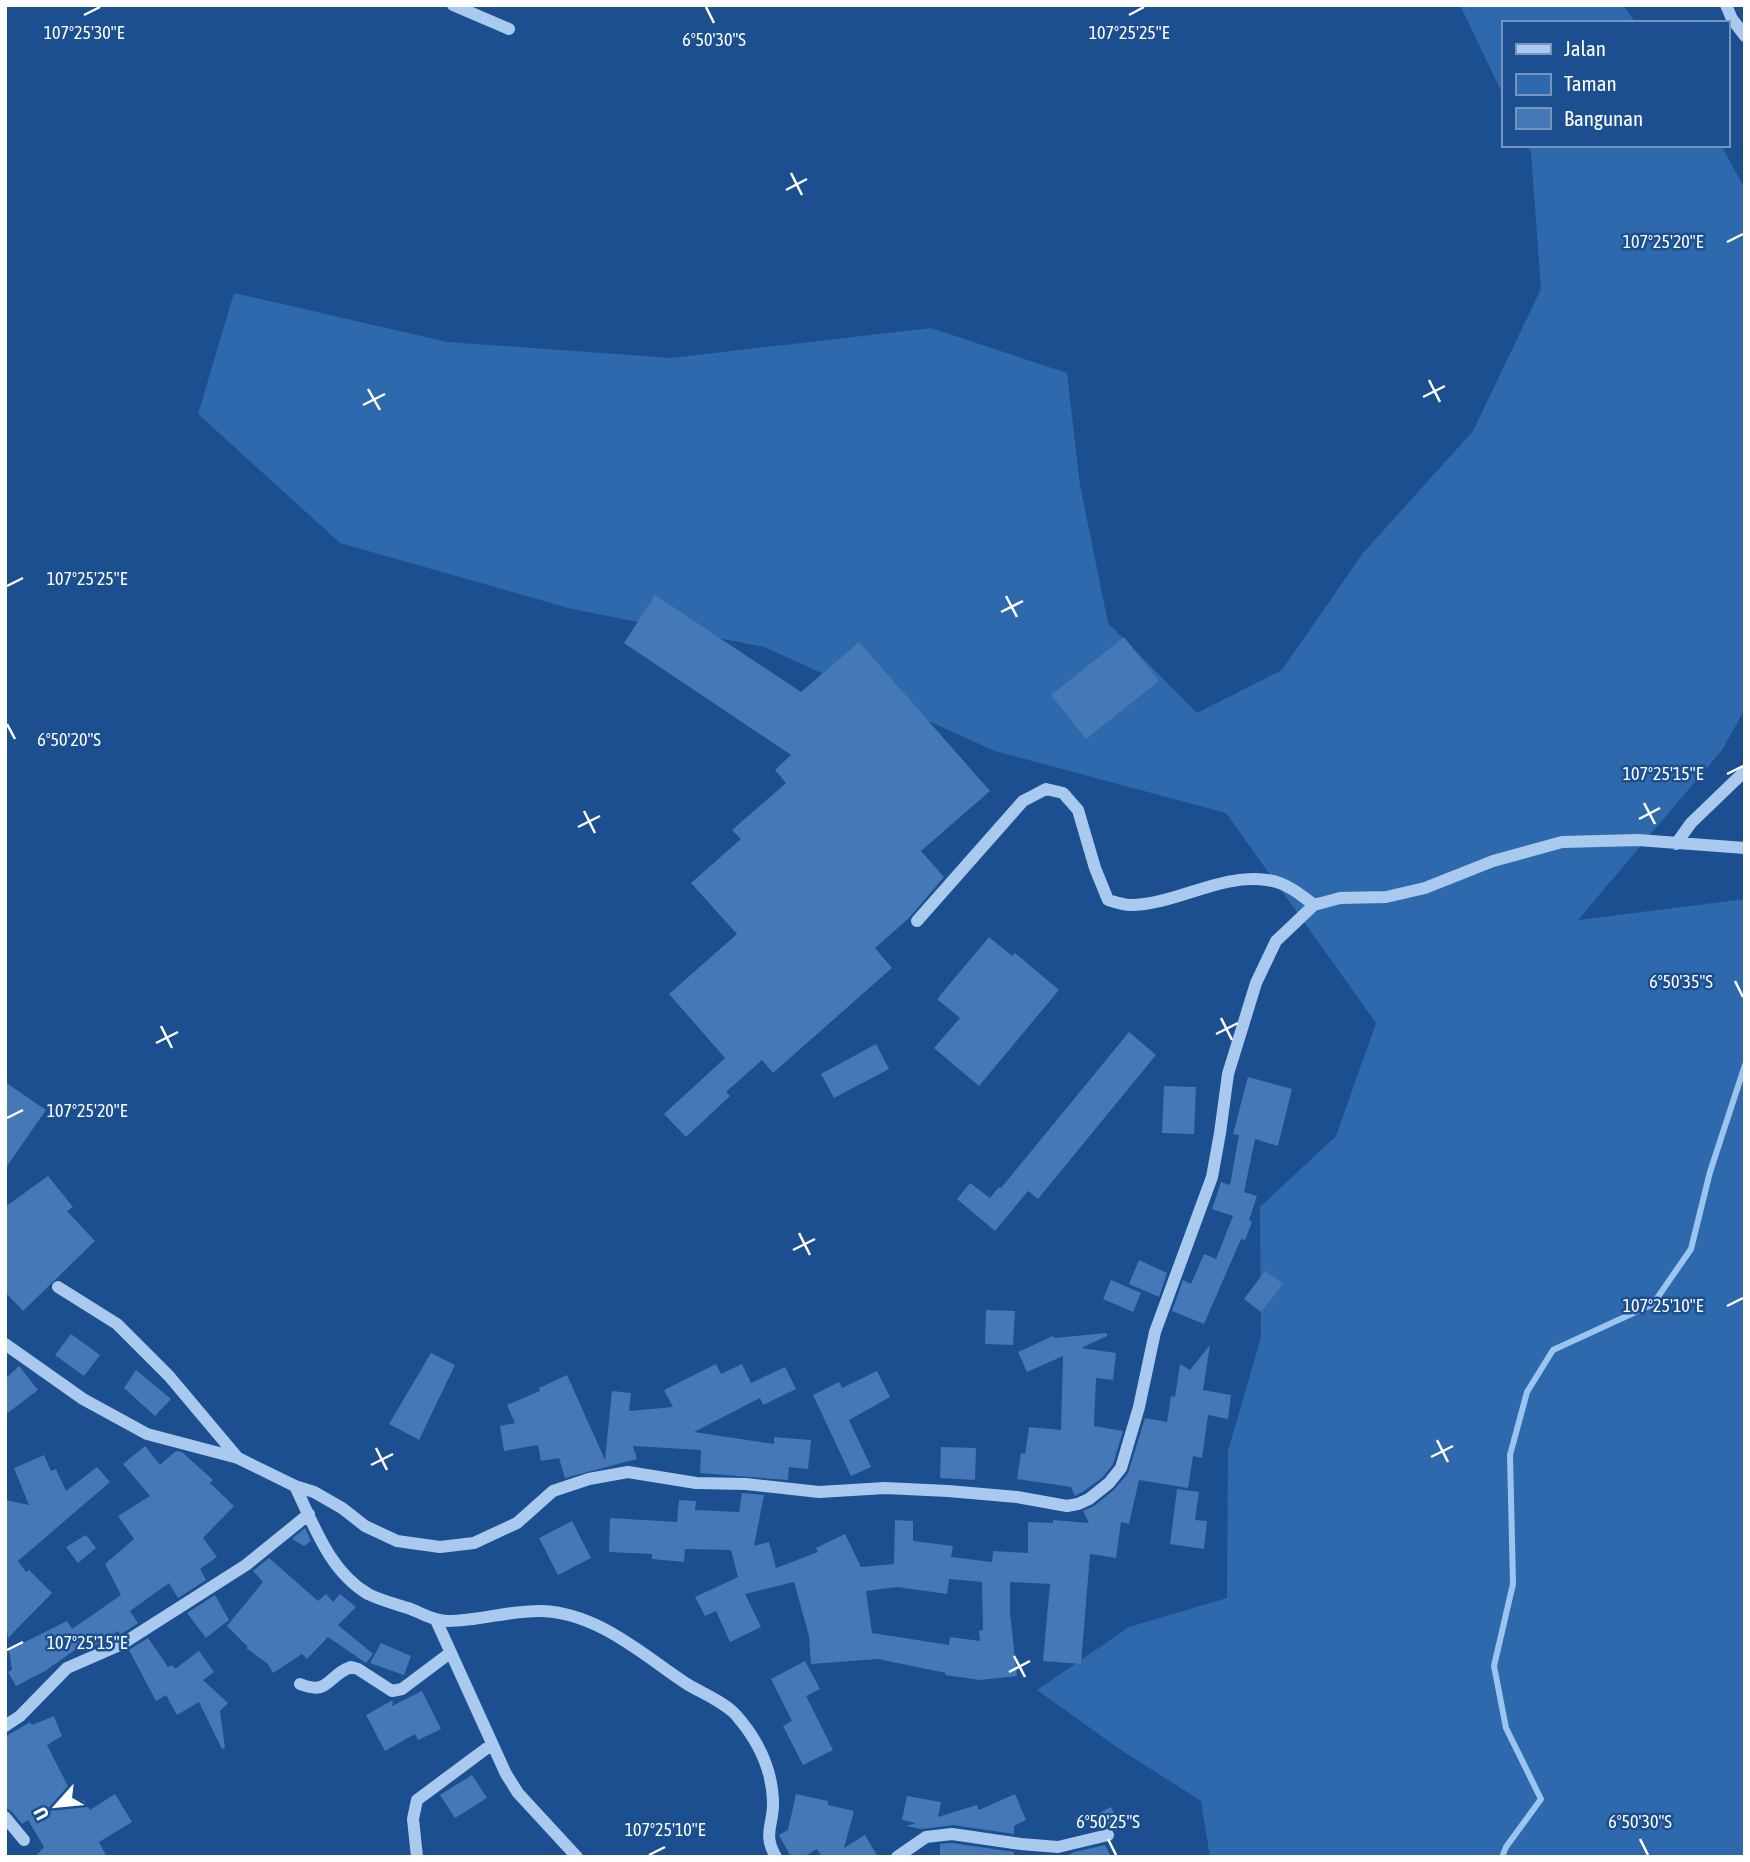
<svg xmlns="http://www.w3.org/2000/svg" width="1750" height="1862" font-family="'Asap Condensed',sans-serif">
  <rect width="100%" height="100%" fill="#1b4f8f"/>
  <path fill="#2e69ad" d="M 1460,5 L 1623,5 L 1636,23 L 1503,23 L 1503,95 Z
    M 1527,145 L 1721,145 L 1745,189 L 1745,709 L 1722,750 L 1578,920 L 1745,899 L 1745,1857 L 1210,1857 L 1201,1801 L 1121,1750 L 1037,1690 L 1129,1627 L 1227,1598 L 1228,1451 L 1261,1337 L 1260,1207 L 1336,1136 L 1376,1023 L 1226,813 L 995,751 L 764,647 L 572,609 L 340,543 L 198,414 L 234,293 L 447,342 L 671,358 L 931,328 L 1067,373 L 1080,485 L 1108,623 L 1197,713 L 1282,670 L 1363,553 L 1473,431 L 1541,289 L 1531,153 Z"/>
  <g fill="none" stroke-linecap="round" stroke-linejoin="round">
    <path stroke="#9cc4f0" stroke-width="6" d="M 1502,1857 L 1506,1847 L 1541,1799 L 1506,1728 L 1494,1666 L 1513,1584 L 1510,1455 L 1527,1392 L 1553,1350 L 1653,1304 L 1691,1249 L 1710,1172 L 1745,1065"/>
  </g>
  <path fill="#4478b7" fill-rule="evenodd" d="M 655,595 L 801,692 L 859,642 L 990,791 L 921,851 L 944,877 L 909,918 L 875,948 L 892,968 L 773,1073 L 762,1060 L 726,1092 L 730,1096 L 686,1137 L 664,1114 L 725,1058 L 669,994 L 737,934 L 691,883 L 741,839 L 732,830 L 786,783 L 775,770 L 791,755 L 624,643 Z
    M 1124,637 L 1159,681 L 1086,739 L 1051,695 Z
    M 989,937 L 1012,956 L 1015,953 L 1059,990 L 979,1086 L 934,1048 L 960,1018 L 937,999 Z
    M 1129,1032 L 1156,1055 L 1038,1199 L 1028,1191 L 995,1231 L 957,1199 L 970,1183 L 990,1198 L 999,1187 L 1001,1188 Z
    M 876,1044 L 889,1069 L 834,1098 L 821,1074 Z
    M 1248,1077 L 1292,1089 L 1278,1146 L 1255,1139 L 1244,1192 L 1257,1196 L 1249,1220 L 1252,1222 L 1245,1240 L 1241,1239 L 1204,1324 L 1172,1311 L 1183,1280 L 1191,1284 L 1204,1254 L 1216,1259 L 1233,1216 L 1212,1209 L 1221,1182 L 1230,1185 L 1239,1135 L 1233,1134 Z
    M 5,1082 L 46,1110 L 5,1169 Z
    M 1164,1086 L 1196,1087 L 1194,1134 L 1162,1133 Z
    M 48,1176 L 73,1207 L 67,1211 L 95,1241 L 23,1311 L 5,1292 L 5,1207 Z
    M 1139,1260 L 1167,1273 L 1159,1297 L 1129,1284 Z
    M 1265,1271 L 1283,1284 L 1261,1312 L 1244,1299 Z
    M 1111,1280 L 1141,1293 L 1133,1312 L 1103,1299 Z
    M 986,1310 L 1015,1311 L 1013,1345 L 985,1344 Z
    M 1107,1333 L 1107,1336 L 1081,1348 L 1116,1353 L 1113,1380 L 1096,1378 L 1094,1426 L 1123,1431 L 1113,1464 L 1103,1477 L 1084,1491 L 1075,1496 L 1071,1487 L 1017,1479 L 1021,1453 L 1025,1454 L 1029,1427 L 1061,1430 L 1063,1356 L 1027,1372 L 1018,1352 L 1053,1336 L 1054,1338 Z
    M 71,1334 L 100,1355 L 84,1376 L 55,1355 Z
    M 1210,1345 L 1203,1390 L 1231,1395 L 1228,1419 L 1208,1415 L 1202,1458 L 1193,1456 L 1188,1488 L 1139,1480 L 1129,1524 L 1121,1522 L 1116,1558 L 1090,1554 L 1081,1664 L 1043,1661 L 1050,1584 L 1010,1582 L 1010,1613 L 1017,1676 L 980,1680 L 945,1675 L 946,1673 L 878,1659 L 811,1664 L 809,1636 L 794,1582 L 745,1594 L 761,1627 L 730,1642 L 716,1611 L 705,1616 L 695,1597 L 738,1577 L 731,1550 L 685,1549 L 684,1562 L 652,1559 L 652,1554 L 609,1552 L 610,1518 L 677,1522 L 679,1500 L 696,1501 L 695,1510 L 739,1512 L 742,1493 L 764,1495 L 754,1546 L 769,1542 L 776,1568 L 818,1552 L 816,1548 L 845,1534 L 861,1567 L 894,1564 L 895,1520 L 913,1521 L 913,1541 L 953,1546 L 951,1557 L 992,1562 L 993,1551 L 1028,1553 L 1028,1522 L 1053,1523 L 1053,1520 L 1089,1523 L 1083,1511 L 1094,1506 L 1114,1490 L 1128,1473 L 1145,1418 L 1167,1422 L 1171,1396 L 1175,1397 L 1180,1364 L 1190,1370 ZM 949,1579 L 982,1582 L 983,1630 L 979,1631 L 980,1641 L 950,1637 L 949,1645 L 872,1633 L 866,1591 L 897,1587 L 947,1594 Z
    M 431,1353 L 455,1365 L 419,1440 L 389,1424 Z
    M 716,1364 L 721,1374 L 742,1364 L 751,1383 L 785,1367 L 796,1389 L 763,1405 L 760,1398 L 694,1432 L 774,1444 L 774,1437 L 811,1440 L 808,1469 L 789,1467 L 788,1480 L 700,1473 L 701,1450 L 633,1446 L 637,1459 L 565,1478 L 559,1458 L 541,1461 L 538,1445 L 504,1451 L 500,1426 L 515,1423 L 507,1405 L 540,1391 L 539,1388 L 567,1375 L 605,1460 L 612,1391 L 631,1393 L 629,1411 L 673,1407 L 664,1390 Z
    M 19,1366 L 38,1390 L 5,1415 L 5,1379 Z
    M 136,1370 L 171,1399 L 155,1416 L 124,1388 Z
    M 877,1371 L 890,1397 L 849,1420 L 871,1467 L 851,1476 L 813,1395 L 839,1382 L 842,1388 Z
    M 145,1446 L 160,1465 L 176,1451 L 182,1452 L 213,1480 L 210,1483 L 234,1506 L 203,1538 L 217,1557 L 200,1569 L 206,1580 L 178,1598 L 169,1583 L 130,1611 L 138,1623 L 120,1635 L 118,1631 L 93,1647 L 89,1640 L 45,1671 L 16,1686 L 8,1672 L 12,1670 L 9,1650 L 67,1621 L 72,1629 L 121,1595 L 105,1564 L 134,1539 L 118,1516 L 150,1496 L 123,1464 Z
    M 941,1447 L 976,1448 L 975,1480 L 940,1478 Z
    M 44,1455 L 51,1471 L 56,1469 L 66,1491 L 97,1467 L 110,1482 L 18,1561 L 26,1572 L 29,1570 L 52,1593 L 8,1638 L 5,1619 L 5,1500 L 29,1505 L 14,1468 Z
    M 1177,1489 L 1199,1492 L 1195,1520 L 1207,1521 L 1204,1549 L 1170,1544 Z
    M 572,1521 L 591,1558 L 558,1575 L 539,1538 Z
    M 305,1528 L 311,1541 L 304,1546 L 292,1539 Z
    M 86,1535 L 96,1548 L 78,1563 L 66,1547 Z
    M 269,1558 L 318,1601 L 326,1594 L 333,1602 L 340,1594 L 356,1607 L 338,1625 L 373,1654 L 366,1663 L 328,1637 L 307,1659 L 302,1654 L 273,1673 L 268,1664 L 246,1648 L 248,1647 L 227,1626 L 263,1582 L 253,1571 Z
    M 215,1595 L 229,1620 L 206,1638 L 187,1613 Z
    M 148,1638 L 168,1667 L 172,1665 L 175,1669 L 199,1651 L 214,1672 L 203,1680 L 228,1703 L 220,1711 L 225,1748 L 222,1749 L 199,1702 L 177,1715 L 166,1695 L 156,1701 L 129,1650 Z
    M 381,1643 L 411,1656 L 404,1675 L 370,1663 Z
    M 805,1661 L 820,1689 L 806,1696 L 833,1750 L 803,1765 L 783,1726 L 792,1721 L 771,1679 Z
    M 422,1691 L 441,1729 L 418,1740 L 415,1734 L 385,1751 L 366,1715 L 393,1700 L 392,1706 Z
    M 54,1716 L 62,1736 L 47,1745 L 77,1804 L 84,1800 L 90,1810 L 115,1794 L 132,1822 L 99,1842 L 107,1857 L 35,1857 L 44,1847 L 28,1820 L 22,1824 L 11,1811 L 5,1808 L 5,1737 L 30,1722 L 32,1725 Z
    M 472,1775 L 487,1798 L 455,1818 L 440,1795 Z
    M 796,1794 L 828,1801 L 828,1805 L 854,1811 L 844,1848 L 865,1835 L 878,1857 L 822,1857 L 817,1849 L 803,1857 L 791,1857 L 779,1835 L 788,1830 Z
    M 1015,1794 L 1026,1820 L 1014,1826 L 1014,1834 L 953,1825 L 922,1829 L 906,1826 L 916,1823 L 902,1820 L 907,1796 L 941,1802 L 938,1817 L 977,1805 L 979,1810 Z
    M 1111,1807 L 1120,1824 L 1113,1828 L 1101,1828 L 1095,1815 Z
    M 952,1843 L 1014,1852 L 1014,1857 L 940,1857 L 940,1844 Z
    M 1105,1845 L 1111,1857 L 1065,1857 L 1074,1852 Z"/>
  <g fill="none" stroke-linecap="round" stroke-linejoin="round">
    <path stroke="#a9c9ee" stroke-width="12" d="M 453,5 L 509,29
      M 1726,5 L 1732,19 L 1745,36
      M 1676,844 L 1691,823 L 1745,771
      M 917,921 L 1023,801 L 1046,789 L 1063,793 L 1078,810 L 1095,868 L 1108,900 C 1115,902 1123,905 1130,905 C 1176,905 1220,873 1267,880 C 1285,882 1300,894 1314,905
      M 58,1287 L 117,1324 L 169,1376 L 238,1458
      M 5,1344 L 83,1399 L 147,1434 L 238,1458 L 295,1486 L 314,1492 L 342,1508 L 365,1526 L 397,1541 L 440,1547 L 474,1543 L 517,1523 L 553,1491 L 589,1479 L 628,1472 L 696,1483 L 746,1484 L 819,1492 L 885,1488 L 948,1491 L 1017,1497 L 1067,1506 L 1078,1504 L 1089,1499 L 1109,1483 L 1121,1468 L 1139,1407 L 1155,1332 L 1212,1177 L 1220,1133 L 1228,1074 L 1256,983 L 1276,941 L 1314,905 L 1340,898 L 1386,897 L 1425,888 L 1493,861 L 1562,842 L 1638,840 L 1745,848
      M 295,1486 C 314,1525 329,1571 368,1594 C 380,1600 395,1604 408,1608 C 422,1613 433,1621 448,1621 C 480,1621 510,1610 542,1611 C 598,1613 643,1655 687,1684 C 702,1693 724,1702 736,1715 C 757,1739 772,1769 773,1801 C 774,1824 762,1834 776,1857
      M 436,1620 L 506,1774 L 518,1793 L 577,1857
      M 300,1684 C 330,1696 326,1676 351,1667 L 358,1669 L 392,1691 L 402,1689 L 450,1653
      M 5,1726 L 20,1716 L 67,1668 L 122,1644 L 246,1565 L 309,1514
      M 5,1817 L 24,1840
      M 417,1857 L 413,1819 L 417,1800 L 491,1745
      M 897,1857 L 926,1837 L 952,1834 L 1021,1844 L 1058,1847 L 1108,1835"/>
  </g>
  <path fill="none" stroke="#fff" stroke-width="2.5" d="M 706,7 L 714,23M 84,15 L 100,7M 1129,15 L 1144,7M 791,173 L 802,195M 786,190 L 807,179M 1727,242 L 1743,234M 1429,380 L 1440,402M 368,389 L 380,410M 1423,397 L 1445,386M 363,405 L 385,394M 7,586 L 23,578M 1006,596 L 1017,617M 1001,612 L 1023,601M 7,724 L 15,739M 1727,774 L 1743,766M 1644,803 L 1655,824M 584,811 L 595,833M 1639,819 L 1660,808M 578,827 L 600,816M 1735,981 L 1743,997M 1221,1018 L 1232,1040M 161,1026 L 172,1048M 1216,1034 L 1238,1023M 156,1043 L 178,1032M 7,1118 L 23,1110M 799,1233 L 810,1255M 793,1250 L 815,1239M 1727,1306 L 1743,1298M 1437,1440 L 1448,1462M 376,1448 L 387,1470M 1431,1457 L 1453,1446M 371,1465 L 393,1454M 7,1650 L 23,1642M 1014,1656 L 1025,1677M 1009,1672 L 1030,1661M 1108,1839 L 1116,1855M 1640,1839 L 1648,1855M 649,1855 L 665,1847"/>
  <g font-size="18" text-anchor="middle" fill="#fff" stroke="#1b4f8f" stroke-width="5" stroke-linejoin="round" paint-order="stroke">
    <text x="84" y="39">107°25'30"E</text>
    <text x="1129" y="39">107°25'25"E</text>
    <text x="714" y="46">6°50'30"S</text>
    <text x="1663" y="248">107°25'20"E</text>
    <text x="87" y="585">107°25'25"E</text>
    <text x="69" y="746">6°50'20"S</text>
    <text x="1663" y="780">107°25'15"E</text>
    <text x="1681" y="988">6°50'35"S</text>
    <text x="87" y="1117">107°25'20"E</text>
    <text x="1663" y="1312">107°25'10"E</text>
    <text x="87" y="1649">107°25'15"E</text>
    <text x="1108" y="1828">6°50'25"S</text>
    <text x="1640" y="1828">6°50'30"S</text>
    <text x="665" y="1836">107°25'10"E</text>
  </g>
  <rect width="1750" height="1862" fill="none" stroke="#ffffff" stroke-width="14"/>
  <rect x="1502" y="21" width="228" height="126" fill="#1b4f8f" stroke="#7695bc" stroke-width="2"/>
  <rect x="1516" y="44" width="35" height="10" fill="#a9c9ee" stroke="#7695bc" stroke-width="2"/>
  <text x="1564" y="56" font-size="21" fill="#ffffff">Jalan</text>
  <rect x="1516" y="74" width="35" height="21" fill="#2e69ad" stroke="#7695bc" stroke-width="2"/>
  <text x="1564" y="91" font-size="21" fill="#ffffff">Taman</text>
  <rect x="1516" y="108" width="35" height="21" fill="#4478b7" stroke="#7695bc" stroke-width="2"/>
  <text x="1564" y="126" font-size="21" fill="#ffffff">Bangunan</text>
  <g transform="translate(56 1806) rotate(243)" stroke="#1b4f8f" stroke-width="5" paint-order="stroke">
  <path d="M0-5L12 26L0 18L-12 26Z" fill="#ffffff"/>
  <text y="-10" font-size="19" font-weight="bold" text-anchor="middle" fill="#ffffff">U</text>
  </g>
</svg>
